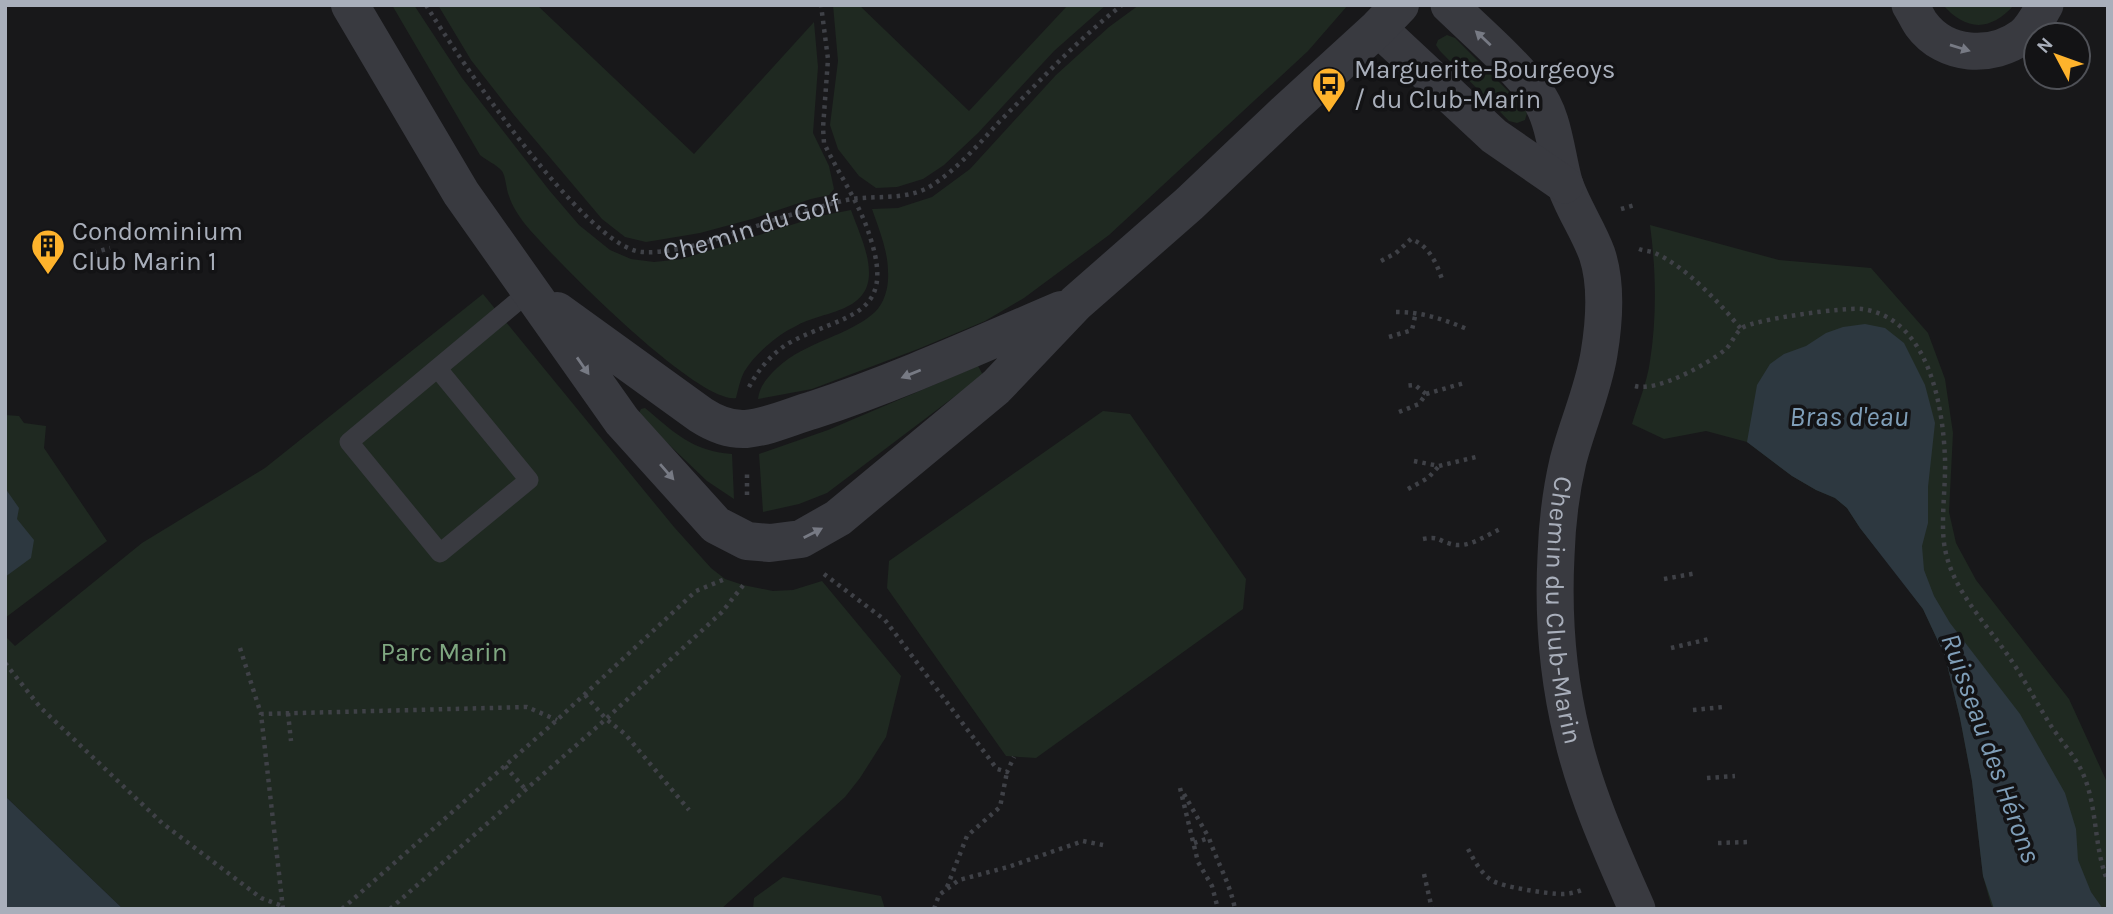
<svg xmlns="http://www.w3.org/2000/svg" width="2113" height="914" font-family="Karla,sans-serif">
  <rect width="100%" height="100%" fill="#18181a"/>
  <path fill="#1f2921" d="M 392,5 L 414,5 L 462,78 L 549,190 L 579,225 L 610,250 L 631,259 L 654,262 L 682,259 L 820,216 L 851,210 C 858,230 869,252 869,273 C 869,313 822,311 796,326 C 777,335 755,354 744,372 C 740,380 738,390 736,398 C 697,404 552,257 525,224 C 519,216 512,206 509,196 C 506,189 506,177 502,171 C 497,165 486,160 480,155 Z
    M 438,5 L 537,5 L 694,154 L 814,22 L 818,67 L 813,133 L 829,166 L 834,189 L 829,195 L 811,199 L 752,219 L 700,233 L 646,242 L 625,237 L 602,219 L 514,115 L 471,60 Z
    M 833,5 L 859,5 L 969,111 L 1068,5 L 1106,5 L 1054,51 L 978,133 L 944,165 L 923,179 L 897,187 L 876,188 L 859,176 L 838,149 L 830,125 L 838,61 Z
    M 1139,5 L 1348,5 L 1308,51 L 1109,235 L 1024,298 L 985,321 L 918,349 L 812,389 L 758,399 C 760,385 767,378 777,368 C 806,341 849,336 875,312 C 885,302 889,286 888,272 C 888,251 879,229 872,209 L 898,208 L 932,197 L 970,169 L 1056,75 L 1109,27 Z
    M 1943,5 L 2014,5 C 1990,32 1966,31 1943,5 Z
    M 1447,35 L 1455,38 L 1521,104 L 1527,113 L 1525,120 L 1517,123 L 1509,121 L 1440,51 L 1436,45 L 1438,40 Z
    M 1650,225 L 1779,260 L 1871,268 L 1928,333 L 1945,379 L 1953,433 L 1949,512 L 1956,543 L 1976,580 L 2069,699 L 2106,780 L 2108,909 L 1994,909 L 1991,905 L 1983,876 L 1972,781 L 1960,718 L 1945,656 L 1923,609 L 1896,573 L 1860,528 L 1847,508 L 1835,498 L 1816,490 L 1792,476 L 1747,442 L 1706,431 L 1664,439 L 1632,424 C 1638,404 1647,383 1650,361 C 1657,317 1656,269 1650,225 Z
    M 483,294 L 674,527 L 711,568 L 725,579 L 743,585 L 773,591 L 793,590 L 822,581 L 901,676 L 886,737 L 860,778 L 845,797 L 721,909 L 123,909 L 5,796 L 5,636 L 15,646 L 142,543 L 265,468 Z
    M 978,366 L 983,375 L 827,493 L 799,504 L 763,512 L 759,454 L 828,430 Z
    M 645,408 C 675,433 692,451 732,454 L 734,499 L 707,481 L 638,415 L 641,409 Z
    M 1103,411 L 1130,414 L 1246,579 L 1243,609 L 1036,758 L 1006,756 L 887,588 L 889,561 Z
    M 5,415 L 19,416 L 24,423 L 46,426 L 44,448 L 107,541 L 5,618 Z
    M 783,877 L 881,896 L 885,909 L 753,909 L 754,898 Z"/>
  <path fill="#2d3840" d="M 1865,324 L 1885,328 L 1904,343 L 1925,385 L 1935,423 L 1928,487 L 1928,523 L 1922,546 L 1924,570 L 1934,596 L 1950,623 L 2020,714 L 2065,793 L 2076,829 L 2078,860 L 2091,892 L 2103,909 L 1994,909 L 1983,876 L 1972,781 L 1960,718 L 1945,656 L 1923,609 L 1860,528 L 1847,508 L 1835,498 L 1816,490 L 1792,476 L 1747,442 L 1757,385 L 1770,364 L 1784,354 L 1806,346 L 1826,333 L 1843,327 Z
    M 5,488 L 19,508 L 17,519 L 34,540 L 31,558 L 5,577 Z
    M 5,796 L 123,909 L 5,909 Z"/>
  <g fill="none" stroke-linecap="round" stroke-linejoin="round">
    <g stroke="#3f4147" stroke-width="4.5" stroke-dasharray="3.5 5" stroke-linecap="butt">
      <path id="s1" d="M 426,5 C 457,56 586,248 642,252 C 688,255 755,224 801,212 C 818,208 835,202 852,199 C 880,195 909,201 934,184 C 959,167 979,144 999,122 C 1039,82 1077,40 1122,5"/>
      <path d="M 1621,209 L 1635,205"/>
      <path d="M 1639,249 C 1644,251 1650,251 1655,253 C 1686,267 1720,303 1741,329"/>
      <path d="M 85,255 L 110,248"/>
      <path d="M 1381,261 L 1396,253 L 1411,239 C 1429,246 1436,262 1442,279"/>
      <path d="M 1396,312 C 1422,312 1443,319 1467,329"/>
      <path d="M 1389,337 L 1412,330 L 1416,312"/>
      <path d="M 1635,386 C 1658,392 1708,364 1726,349 C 1732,343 1736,332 1742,328 C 1755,319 1845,307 1862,309 C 1928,318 1943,404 1945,459 C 1946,485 1940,525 1945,549 C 1953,591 1986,623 2009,657 C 2023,677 2035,700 2048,721 C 2057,736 2069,749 2078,764 C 2099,800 2092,844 2108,882"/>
      <path d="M 749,387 C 758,370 772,353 789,343 C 842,314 896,319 871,240 C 861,205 839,175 824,143 L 823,128 L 828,59 L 821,5"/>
      <path d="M 1426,394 L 1464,383"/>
      <path d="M 1399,412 L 1419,404 L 1426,394 L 1415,385 L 1404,386"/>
      <path d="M 1414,461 L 1439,466 L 1476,457"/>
      <path d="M 1408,489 L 1428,478 L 1439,466"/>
      <path d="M 747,495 L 747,472"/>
      <path d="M 1423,539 C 1439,536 1437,540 1451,544 C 1467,549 1485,536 1500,529"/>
      <path d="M 824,574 L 885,620 L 997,769 L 1007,772 L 1014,757"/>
      <path d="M 1664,579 L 1697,573"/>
      <path d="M 240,648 L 261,714"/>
      <path d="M 1671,648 L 1709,639"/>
      <path d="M 5,663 L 40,707 L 162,823 L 261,898 L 282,906"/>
      <path d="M 585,695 L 606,719 L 625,734 L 689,810"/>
      <path d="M 1693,710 L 1723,707"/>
      <path d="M 288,713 L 291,741"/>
      <path d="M 505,766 L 526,790"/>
      <path d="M 1707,778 L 1735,776"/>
      <path d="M 1180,788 L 1198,862 L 1212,886 L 1218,909"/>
      <path d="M 1184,794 L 1209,838"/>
      <path d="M 1194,843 L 1209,838 C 1217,862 1230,883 1235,909"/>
      <path d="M 1718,843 L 1749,842"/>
      <path d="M 1468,849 C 1474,860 1480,872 1491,880 C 1501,887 1549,894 1562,894 C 1570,894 1577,892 1584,889"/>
      <path d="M 1424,874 L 1432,909"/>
      <path d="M 947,887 L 967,836 L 1000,807 L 1007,772"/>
      <path d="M 283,909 L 261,714 L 527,707 L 557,720"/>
      <path d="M 342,909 L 557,720 L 696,591 L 725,579"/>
      <path d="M 390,909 L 606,719 L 722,612 L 745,583"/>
      <path d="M 934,909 L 939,895 L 959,880 L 1008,867 L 1083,841 L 1103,845"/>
    </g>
    <path stroke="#393a40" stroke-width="19" d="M 438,369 L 529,480 L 440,553 L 349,442 L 530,291"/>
    <g stroke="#393a40" stroke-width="37">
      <path id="s2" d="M 1449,5 C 1478,33 1510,60 1535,92 C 1554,115 1556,153 1564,182 C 1572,207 1588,229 1597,254 C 1607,284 1604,324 1599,354 C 1593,391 1577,425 1568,461 C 1561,491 1557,525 1556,556 C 1553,615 1558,678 1572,735 C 1586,795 1612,852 1637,909"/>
      <path d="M 1910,5 C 1914,11 1917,18 1921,24 C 1945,57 1992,59 2023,36 C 2032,29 2039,15 2045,5"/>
      <path d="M 1378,28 L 1494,136 L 1565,185"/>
    </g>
    <path stroke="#393a40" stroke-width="38" d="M 350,5 L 461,193 L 622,421 L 716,525 L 747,541 L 770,543 L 801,539 L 838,518 L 996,387 L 1076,303 L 1189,204 L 1285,113 L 1378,28 L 1400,5
      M 557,311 L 701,415 C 715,424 730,430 746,429 C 769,427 792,416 813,410 C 898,382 979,345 1061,310"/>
  </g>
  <defs><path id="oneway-solid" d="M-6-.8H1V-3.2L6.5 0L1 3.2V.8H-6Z" transform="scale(1.75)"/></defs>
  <g fill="#777a84">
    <use href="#oneway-solid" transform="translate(1483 38) rotate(-137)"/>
    <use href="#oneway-solid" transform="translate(1960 48) rotate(17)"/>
    <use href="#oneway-solid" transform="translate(583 366) rotate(55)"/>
    <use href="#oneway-solid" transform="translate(911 374) rotate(158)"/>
    <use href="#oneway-solid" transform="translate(667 472) rotate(49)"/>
    <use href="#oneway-solid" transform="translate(813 533) rotate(-27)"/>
  </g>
  <defs>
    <g id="bus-pin" transform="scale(1.75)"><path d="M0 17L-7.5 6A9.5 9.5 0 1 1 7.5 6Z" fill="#feb32c" stroke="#131315"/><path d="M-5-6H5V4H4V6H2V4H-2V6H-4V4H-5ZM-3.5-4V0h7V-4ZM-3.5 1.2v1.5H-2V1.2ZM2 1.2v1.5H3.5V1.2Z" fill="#111"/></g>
    <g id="building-pin" transform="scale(1.75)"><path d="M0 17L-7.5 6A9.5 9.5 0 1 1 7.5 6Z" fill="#feb32c" stroke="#131315"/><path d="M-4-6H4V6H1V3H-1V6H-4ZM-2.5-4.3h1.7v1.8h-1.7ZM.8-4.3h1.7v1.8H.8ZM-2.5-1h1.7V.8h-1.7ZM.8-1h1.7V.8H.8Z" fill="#111"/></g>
  </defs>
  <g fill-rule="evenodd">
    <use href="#bus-pin" x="1329" y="84"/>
    <use href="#building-pin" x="48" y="246"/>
  </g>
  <g text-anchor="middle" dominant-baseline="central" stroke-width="7" stroke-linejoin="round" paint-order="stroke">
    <g font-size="26" fill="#a9afbb" stroke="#131315" text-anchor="start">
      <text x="1354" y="69">Marguerite-Bourgeoys<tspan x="1354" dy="30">/ du Club-Marin</tspan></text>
      <text x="72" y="231">Condominium<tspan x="72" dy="30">Club Marin 1</tspan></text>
    </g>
    <g font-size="26" fill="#a9afbb" stroke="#131315">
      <text stroke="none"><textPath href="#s1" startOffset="446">Chemin du Golf</textPath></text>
      <text stroke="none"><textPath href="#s2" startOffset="660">Chemin du Club-Marin</textPath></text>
    </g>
    <g font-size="26" fill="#7fa781" stroke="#131315">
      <text x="444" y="652">Parc Marin</text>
    </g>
    <g font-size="28" font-style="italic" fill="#7f9eb8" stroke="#131315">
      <text x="1849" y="416">Bras d'eau</text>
      <text transform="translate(1991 748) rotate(70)">Ruisseau des Hérons</text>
    </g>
  </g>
  <rect width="2113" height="914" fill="none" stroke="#a9afbb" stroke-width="14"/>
  <g transform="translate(2057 56) rotate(311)"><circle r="33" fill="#131315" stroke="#4f5157" stroke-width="2"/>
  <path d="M0-5L12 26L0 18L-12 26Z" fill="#feb32c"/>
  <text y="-10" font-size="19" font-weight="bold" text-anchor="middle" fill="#a9afbb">N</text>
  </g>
</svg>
